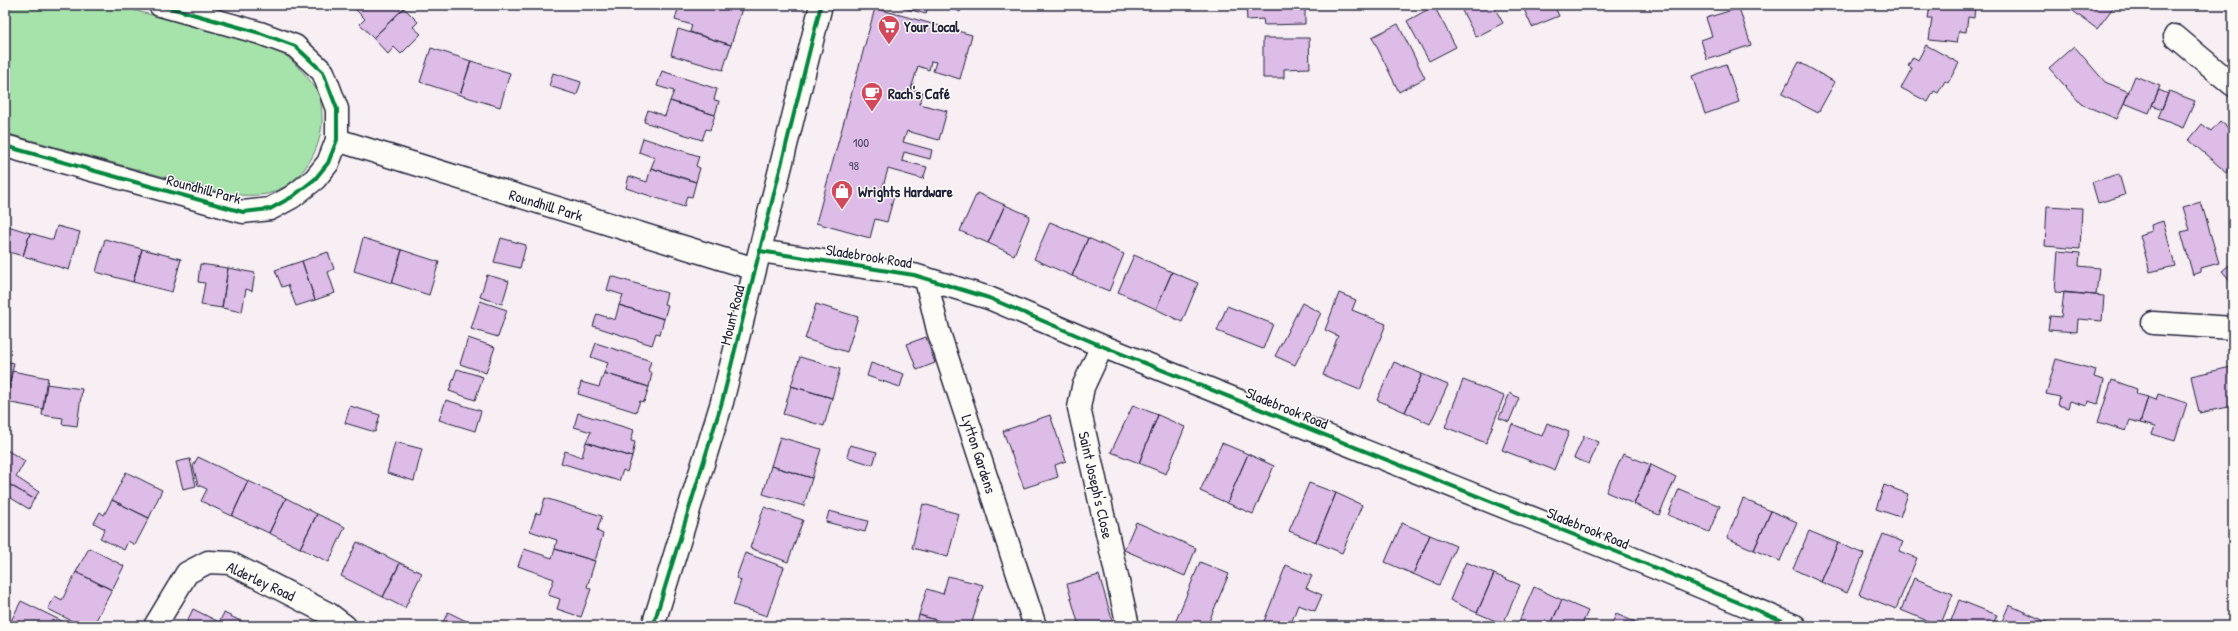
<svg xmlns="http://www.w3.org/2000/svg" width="2238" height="631" font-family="'Patrick Hand',sans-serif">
  <rect width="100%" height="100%" fill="#f7eff4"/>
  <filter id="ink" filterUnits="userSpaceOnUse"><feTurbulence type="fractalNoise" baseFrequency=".025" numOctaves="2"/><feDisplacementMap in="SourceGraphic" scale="8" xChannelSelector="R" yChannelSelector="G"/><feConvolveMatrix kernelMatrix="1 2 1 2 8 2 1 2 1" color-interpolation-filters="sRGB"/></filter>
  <g filter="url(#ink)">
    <path fill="#a6e3aa" stroke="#648272" d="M 5,5 L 115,5 L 279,50 C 293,61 306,74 316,89 C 322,99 322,111 322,122 C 320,154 300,185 267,194 C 256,196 242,195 230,195 L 5,133 Z"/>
    <path fill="#ddbce8" stroke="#22223b" d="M 354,5 L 402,5 L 404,8 L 373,38 L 360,24 L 365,19 L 353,7 Z
      M 679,5 L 743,5 L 731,45 L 690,32 L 692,25 L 675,20 Z
      M 893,5 L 928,5 L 926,14 Z
      M 946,5 L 964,5 L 960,12 Z
      M 1246,5 L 1305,5 L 1305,24 L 1264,25 L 1263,19 L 1247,20 Z
      M 1459,5 L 1493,5 L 1503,23 L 1476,37 Z
      M 1522,5 L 1554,5 L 1559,16 L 1532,27 Z
      M 1582,5 L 1595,5 L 1584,10 Z
      M 1934,5 L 1975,5 L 1974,18 L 1968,17 L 1966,32 L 1959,31 L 1957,43 L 1929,40 L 1932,18 L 1928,18 L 1930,6 L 1934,7 Z
      M 2071,5 L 2115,5 L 2097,29 L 2069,8 Z
      M 1434,6 L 1456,47 L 1429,61 L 1407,21 Z
      M 404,8 L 418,22 L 413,27 L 421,34 L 401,54 L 394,47 L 388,54 L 373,38 Z
      M 875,8 L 972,35 L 960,79 L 933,71 L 936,62 L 931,61 L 929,70 L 918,66 L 911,89 L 923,92 L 920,104 L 947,111 L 939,140 L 907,131 L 903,142 L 932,150 L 930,159 L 904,152 L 902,161 L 927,167 L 923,179 L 888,169 L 881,193 L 894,196 L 887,222 L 875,219 L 870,238 L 816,223 Z
      M 1739,8 L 1751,45 L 1707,60 L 1701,40 L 1712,36 L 1706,18 Z
      M 1398,24 L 1425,78 L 1399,92 L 1372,37 Z
      M 678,29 L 731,45 L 723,70 L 671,55 Z
      M 1263,38 L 1309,38 L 1310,68 L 1284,69 L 1284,78 L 1263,78 Z
      M 1926,45 L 1959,63 L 1948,83 L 1945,81 L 1938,93 L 1934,91 L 1928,102 L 1901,88 L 1912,68 L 1908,66 L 1913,57 L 1918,60 Z
      M 2074,46 L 2105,82 L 2129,92 L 2117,119 L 2081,104 L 2049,68 Z
      M 431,48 L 471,61 L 460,95 L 420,82 Z
      M 471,61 L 510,73 L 500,107 L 460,95 Z
      M 1799,62 L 1835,82 L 1818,113 L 1782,94 Z
      M 1726,64 L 1739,102 L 1705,114 L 1692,76 Z
      M 662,71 L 717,89 L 714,100 L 719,101 L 715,115 L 670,101 L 674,91 L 657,86 Z
      M 553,73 L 581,82 L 577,95 L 549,86 Z
      M 2135,76 L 2160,86 L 2149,113 L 2124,103 Z
      M 2159,90 L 2168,94 L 2162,109 L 2152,105 Z
      M 2169,91 L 2195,101 L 2183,128 L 2158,118 Z
      M 670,101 L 715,115 L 710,130 L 706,129 L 702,140 L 644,122 L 648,110 L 665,116 Z
      M 2220,121 L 2233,132 L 2233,166 L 2227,173 L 2189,140 L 2202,124 L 2211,131 Z
      M 643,138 L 699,156 L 696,166 L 700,168 L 696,182 L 651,168 L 655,158 L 639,152 Z
      M 651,168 L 696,182 L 692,197 L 687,196 L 684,207 L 626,188 L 629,176 L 647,182 Z
      M 2119,174 L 2125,195 L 2098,203 L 2092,182 Z
      M 977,193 L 1005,205 L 988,243 L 960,231 Z
      M 2201,202 L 2219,263 L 2201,268 L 2201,272 L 2193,275 L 2181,232 L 2190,230 L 2183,207 Z
      M 1005,205 L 1030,216 L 1014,255 L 988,243 Z
      M 2047,206 L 2082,208 L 2080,249 L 2045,246 Z
      M 5,211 L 8,212 L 5,221 Z
      M 2163,221 L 2175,266 L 2150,272 L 2140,235 L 2152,231 L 2151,225 Z
      M 1050,222 L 1088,238 L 1072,276 L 1034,259 Z
      M 5,225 L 30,233 L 23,256 L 5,251 Z
      M 57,226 L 80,232 L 69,270 L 23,256 L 30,233 L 53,240 Z
      M 363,238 L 402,250 L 392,283 L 354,271 Z
      M 501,238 L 526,245 L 520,268 L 494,262 Z
      M 1088,238 L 1124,254 L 1109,291 L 1072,276 Z
      M 105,239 L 142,249 L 133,282 L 96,272 Z
      M 142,249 L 181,259 L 172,292 L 133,282 Z
      M 402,250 L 439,262 L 429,295 L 392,283 Z
      M 2058,251 L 2080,253 L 2079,266 L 2099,268 L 2096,295 L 2055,292 Z
      M 328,252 L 334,269 L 328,272 L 335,293 L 315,300 L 302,261 Z
      M 1134,255 L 1172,272 L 1156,309 L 1118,292 Z
      M 302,261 L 315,300 L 296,306 L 288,285 L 282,287 L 275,270 Z
      M 2233,262 L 2233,284 L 2222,271 Z
      M 200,264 L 228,268 L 222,308 L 201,305 L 205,283 L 198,282 Z
      M 228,268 L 255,273 L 252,291 L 246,289 L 242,312 L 222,308 Z
      M 1172,272 L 1198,283 L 1182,322 L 1156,309 Z
      M 487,275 L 509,281 L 502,304 L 480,297 Z
      M 611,276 L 667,293 L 664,304 L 668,305 L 664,319 L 619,305 L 623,295 L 607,290 Z
      M 2064,292 L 2104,296 L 2102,321 L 2078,319 L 2077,332 L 2048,330 L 2050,316 L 2061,317 Z
      M 1339,293 L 1356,300 L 1352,310 L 1386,324 L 1360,390 L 1323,375 L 1338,336 L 1325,330 Z
      M 480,301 L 507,310 L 498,337 L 471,329 Z
      M 1302,303 L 1321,313 L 1295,365 L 1275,356 Z
      M 816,304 L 858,317 L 847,352 L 805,339 Z
      M 619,305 L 664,319 L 660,334 L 656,333 L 652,345 L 593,326 L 597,314 L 615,320 Z
      M 1227,306 L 1273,324 L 1263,349 L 1217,331 Z
      M 926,337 L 935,363 L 917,370 L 907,344 Z
      M 468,338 L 495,347 L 486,373 L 460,364 Z
      M 596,343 L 651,361 L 648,371 L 652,373 L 649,387 L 604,373 L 608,363 L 591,357 Z
      M 800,357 L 840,369 L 832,398 L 791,386 Z
      M 2056,359 L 2096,370 L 2094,377 L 2104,380 L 2098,404 L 2088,401 L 2087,406 L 2070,401 L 2068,408 L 2058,405 L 2060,397 L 2046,394 Z
      M 5,361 L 14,363 L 7,397 L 5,396 Z
      M 1394,362 L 1422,374 L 1405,412 L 1377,400 Z
      M 871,363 L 904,374 L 900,387 L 867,376 Z
      M 2231,367 L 2233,375 L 2233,406 L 2199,413 L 2191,376 Z
      M 457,369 L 483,377 L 475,400 L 449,391 Z
      M 12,371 L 48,378 L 43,409 L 6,402 Z
      M 604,373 L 649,387 L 644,402 L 640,401 L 636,412 L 578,394 L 581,382 L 599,387 Z
      M 1422,374 L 1448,385 L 1430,424 L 1405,412 Z
      M 1463,380 L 1504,396 L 1486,443 L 1445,427 Z
      M 2112,380 L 2137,389 L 2136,394 L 2148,397 L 2140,423 L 2130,420 L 2126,431 L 2098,422 Z
      M 46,384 L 82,389 L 77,426 L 62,424 L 63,418 L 42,415 Z
      M 791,386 L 832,398 L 824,426 L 783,414 Z
      M 1510,393 L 1519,398 L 1509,422 L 1499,418 Z
      M 2158,394 L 2187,403 L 2175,441 L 2152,434 L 2155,427 L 2140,423 L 2148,397 L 2156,400 Z
      M 446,400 L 481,411 L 475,431 L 439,420 Z
      M 1133,405 L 1158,415 L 1139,463 L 1111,452 Z
      M 350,406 L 380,415 L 375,432 L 345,423 Z
      M 578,413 L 634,430 L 631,441 L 635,442 L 632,457 L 586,442 L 591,432 L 574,427 Z
      M 1050,415 L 1066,461 L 1055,465 L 1058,477 L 1024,488 L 1003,431 Z
      M 1158,415 L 1185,427 L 1166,474 L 1139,463 Z
      M 1547,423 L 1569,432 L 1554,470 L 1502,450 L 1512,424 L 1542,436 Z
      M 1584,436 L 1599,442 L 1589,464 L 1574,458 Z
      M 780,437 L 821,449 L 812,478 L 771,466 Z
      M 395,442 L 422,449 L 414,481 L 387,473 Z
      M 586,442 L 632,457 L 627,472 L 623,470 L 619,481 L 561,463 L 565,451 L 582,457 Z
      M 1222,443 L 1248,454 L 1227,503 L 1200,491 Z
      M 850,445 L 877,452 L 873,465 L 847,457 Z
      M 5,449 L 25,461 L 16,477 L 39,492 L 34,499 L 5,482 Z
      M 1248,454 L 1274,466 L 1253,514 L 1227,503 Z
      M 1623,454 L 1651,465 L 1634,504 L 1606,492 Z
      M 198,457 L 248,481 L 232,516 L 201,501 L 207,489 L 198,485 L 193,466 Z
      M 190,459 L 196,486 L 183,489 L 176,462 Z
      M 1651,465 L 1676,477 L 1659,515 L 1634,504 Z
      M 771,466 L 812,478 L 804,506 L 763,494 Z
      M 126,472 L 162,490 L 149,518 L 112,500 Z
      M 248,481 L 286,498 L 269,533 L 232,516 Z
      M 5,482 L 34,499 L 29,509 L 6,495 L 5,497 Z
      M 1309,483 L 1336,493 L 1316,542 L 1289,531 Z
      M 1884,485 L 1908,494 L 1900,517 L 1876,509 Z
      M 1679,489 L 1720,506 L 1709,532 L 1668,515 Z
      M 1336,493 L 1362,505 L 1342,553 L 1316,542 Z
      M 286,498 L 317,514 L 300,548 L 269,533 Z
      M 545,498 L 602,516 L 597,531 L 603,534 L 595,561 L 555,549 L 557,540 L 530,531 L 536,513 L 540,514 Z
      M 1743,499 L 1771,511 L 1754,550 L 1727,538 Z
      M 112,500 L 149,518 L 135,545 L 128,541 L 124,550 L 100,538 L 105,529 L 94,523 L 100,512 L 104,515 Z
      M 923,504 L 959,514 L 948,557 L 912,548 Z
      M 764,507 L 803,520 L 788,562 L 750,548 Z
      M 829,511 L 868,521 L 865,532 L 826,522 Z
      M 1771,511 L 1797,522 L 1780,561 L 1754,550 Z
      M 317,514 L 345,527 L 329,562 L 300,548 Z
      M 1136,522 L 1196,548 L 1185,576 L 1124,550 Z
      M 1402,523 L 1430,535 L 1413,574 L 1385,562 Z
      M 1809,531 L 1838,543 L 1821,582 L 1793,569 Z
      M 1883,534 L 1903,542 L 1899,551 L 1917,558 L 1896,609 L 1859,594 Z
      M 1430,535 L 1456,546 L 1439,585 L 1413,574 Z
      M 357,542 L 400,563 L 383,597 L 341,576 Z
      M 1838,543 L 1864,554 L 1847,593 L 1821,582 Z
      M 89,548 L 124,566 L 112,590 L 76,572 Z
      M 524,549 L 552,558 L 555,549 L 595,561 L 587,587 L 591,589 L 581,617 L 557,609 L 560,599 L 548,595 L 554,579 L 518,566 Z
      M 745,553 L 784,567 L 767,616 L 733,605 L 741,580 L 736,578 Z
      M 1200,562 L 1229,574 L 1207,626 L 1183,626 L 1175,623 Z
      M 1466,562 L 1494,574 L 1477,613 L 1450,600 Z
      M 400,563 L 422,573 L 405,608 L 383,597 Z
      M 1286,565 L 1312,576 L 1306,588 L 1322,595 L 1315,611 L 1298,605 L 1290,626 L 1267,626 L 1263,624 Z
      M 76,572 L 112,590 L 93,626 L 82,626 L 48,609 L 55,596 L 62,600 Z
      M 1494,574 L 1520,585 L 1503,624 L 1477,613 Z
      M 1099,575 L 1114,626 L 1079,626 L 1067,584 Z
      M 948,576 L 983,585 L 971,626 L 956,626 L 919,615 L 927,589 L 943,594 Z
      M 1914,578 L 1953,594 L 1940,626 L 1901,610 Z
      M 1534,587 L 1562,600 L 1550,626 L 1517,626 Z
      M 1562,600 L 1588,611 L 1581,626 L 1550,626 Z
      M 1959,600 L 1997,615 L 1992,626 L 1949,626 Z
      M 21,601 L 72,626 L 15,626 L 10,623 Z
      M 2009,605 L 2047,622 L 2045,626 L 2000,626 Z
      M 193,609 L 219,622 L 224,613 L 251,626 L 185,626 Z
      M 448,612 L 470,623 L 468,626 L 441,626 Z
      M 1616,614 L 1645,626 L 1611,626 Z
      M 919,615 L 956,626 L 916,626 Z
      M 470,623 L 478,626 L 468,626 Z"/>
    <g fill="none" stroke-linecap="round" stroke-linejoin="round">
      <g stroke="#22223b" stroke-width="25">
        <path id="minor" d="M 2175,36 L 2233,85
          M 337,140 L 755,269
          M 5,146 L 243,212 L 270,209 L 292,197 L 315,179 L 328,163 L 337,140 L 337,109 L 323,72 L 295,46 L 260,33 L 160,5
          M 760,251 L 914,275 L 989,298 L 1102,346 L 1627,556 L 1795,626
          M 926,280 L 938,330 L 1035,626
          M 2153,323 L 2233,328
          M 1102,346 L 1083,387 L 1079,408 L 1128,626
          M 155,626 L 187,573 L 208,562 L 230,563 L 329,614 L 345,626
          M 653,626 L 722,402 L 821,5"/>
      </g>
      <use href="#minor" stroke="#fdfcf7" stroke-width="22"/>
      <g stroke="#fdfcf7" stroke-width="6">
        <path id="cycleway" d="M 5,146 L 243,212 L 270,209 L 292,197 L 315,179 L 328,163 L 337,140 L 337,109 L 323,72 L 295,46 L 260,33 L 160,5
          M 760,251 L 914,275 L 989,298 L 1102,346 L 1627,556 L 1795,626
          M 653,626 L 722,402 L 821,5"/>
      </g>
      <use href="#cycleway" stroke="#00873e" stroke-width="4"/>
    </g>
  </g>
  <defs>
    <g id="supermarket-pin" transform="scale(1.15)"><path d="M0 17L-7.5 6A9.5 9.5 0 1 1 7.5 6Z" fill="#d1495b" stroke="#fdfcf7"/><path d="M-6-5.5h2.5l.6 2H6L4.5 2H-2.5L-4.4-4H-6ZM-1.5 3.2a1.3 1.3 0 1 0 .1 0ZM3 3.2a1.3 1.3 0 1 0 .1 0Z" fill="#fff"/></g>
    <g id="cafe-pin" transform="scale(1.15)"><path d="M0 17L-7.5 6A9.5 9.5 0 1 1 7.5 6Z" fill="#d1495b" stroke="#fdfcf7"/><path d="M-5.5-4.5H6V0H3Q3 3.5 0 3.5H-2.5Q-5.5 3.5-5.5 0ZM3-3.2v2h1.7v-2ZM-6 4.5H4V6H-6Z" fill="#fff"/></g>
    <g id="shop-pin" transform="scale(1.15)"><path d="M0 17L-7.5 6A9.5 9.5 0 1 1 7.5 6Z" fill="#d1495b" stroke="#fdfcf7"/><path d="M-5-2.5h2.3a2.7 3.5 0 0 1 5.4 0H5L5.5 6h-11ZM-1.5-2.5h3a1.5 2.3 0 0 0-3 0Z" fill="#fff"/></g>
  </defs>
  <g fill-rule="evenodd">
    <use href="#supermarket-pin" x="889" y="26"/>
    <use href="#cafe-pin" x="872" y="93"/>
    <use href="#shop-pin" x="842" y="191"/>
  </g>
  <g text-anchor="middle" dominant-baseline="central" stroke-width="3" stroke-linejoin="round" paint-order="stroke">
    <g font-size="13" fill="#514866">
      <text x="861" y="142">100</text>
      <text x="854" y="165">98</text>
    </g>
    <g font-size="15" font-weight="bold" fill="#22223b" stroke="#fdfcf7" text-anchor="start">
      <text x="904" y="26">Your Local</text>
      <text x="888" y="93">Rach's Café</text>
      <text x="858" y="191">Wrights Hardware</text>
    </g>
    <g font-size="15" fill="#22223b" stroke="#fdfcf7">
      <text transform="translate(204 189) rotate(15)">Roundhill Park</text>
      <text transform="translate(546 205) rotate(17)">Roundhill Park</text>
      <text transform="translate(869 256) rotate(9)">Sladebrook Road</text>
      <text transform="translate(732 315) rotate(-76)">Mount Road</text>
      <text transform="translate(1287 408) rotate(22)">Sladebrook Road</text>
      <text transform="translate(979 454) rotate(72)">Lytton Gardens</text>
      <text transform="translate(1096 485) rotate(77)">Saint Joseph's Close</text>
      <text transform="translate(1588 528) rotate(22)">Sladebrook Road</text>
      <text transform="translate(261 581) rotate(25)">Alderley Road</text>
    </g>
  </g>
  <rect width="2238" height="631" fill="none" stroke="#fdfcf7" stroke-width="20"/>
  <rect x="10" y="10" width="2218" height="611" fill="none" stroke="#22223b" stroke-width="1.5" filter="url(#ink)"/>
</svg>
